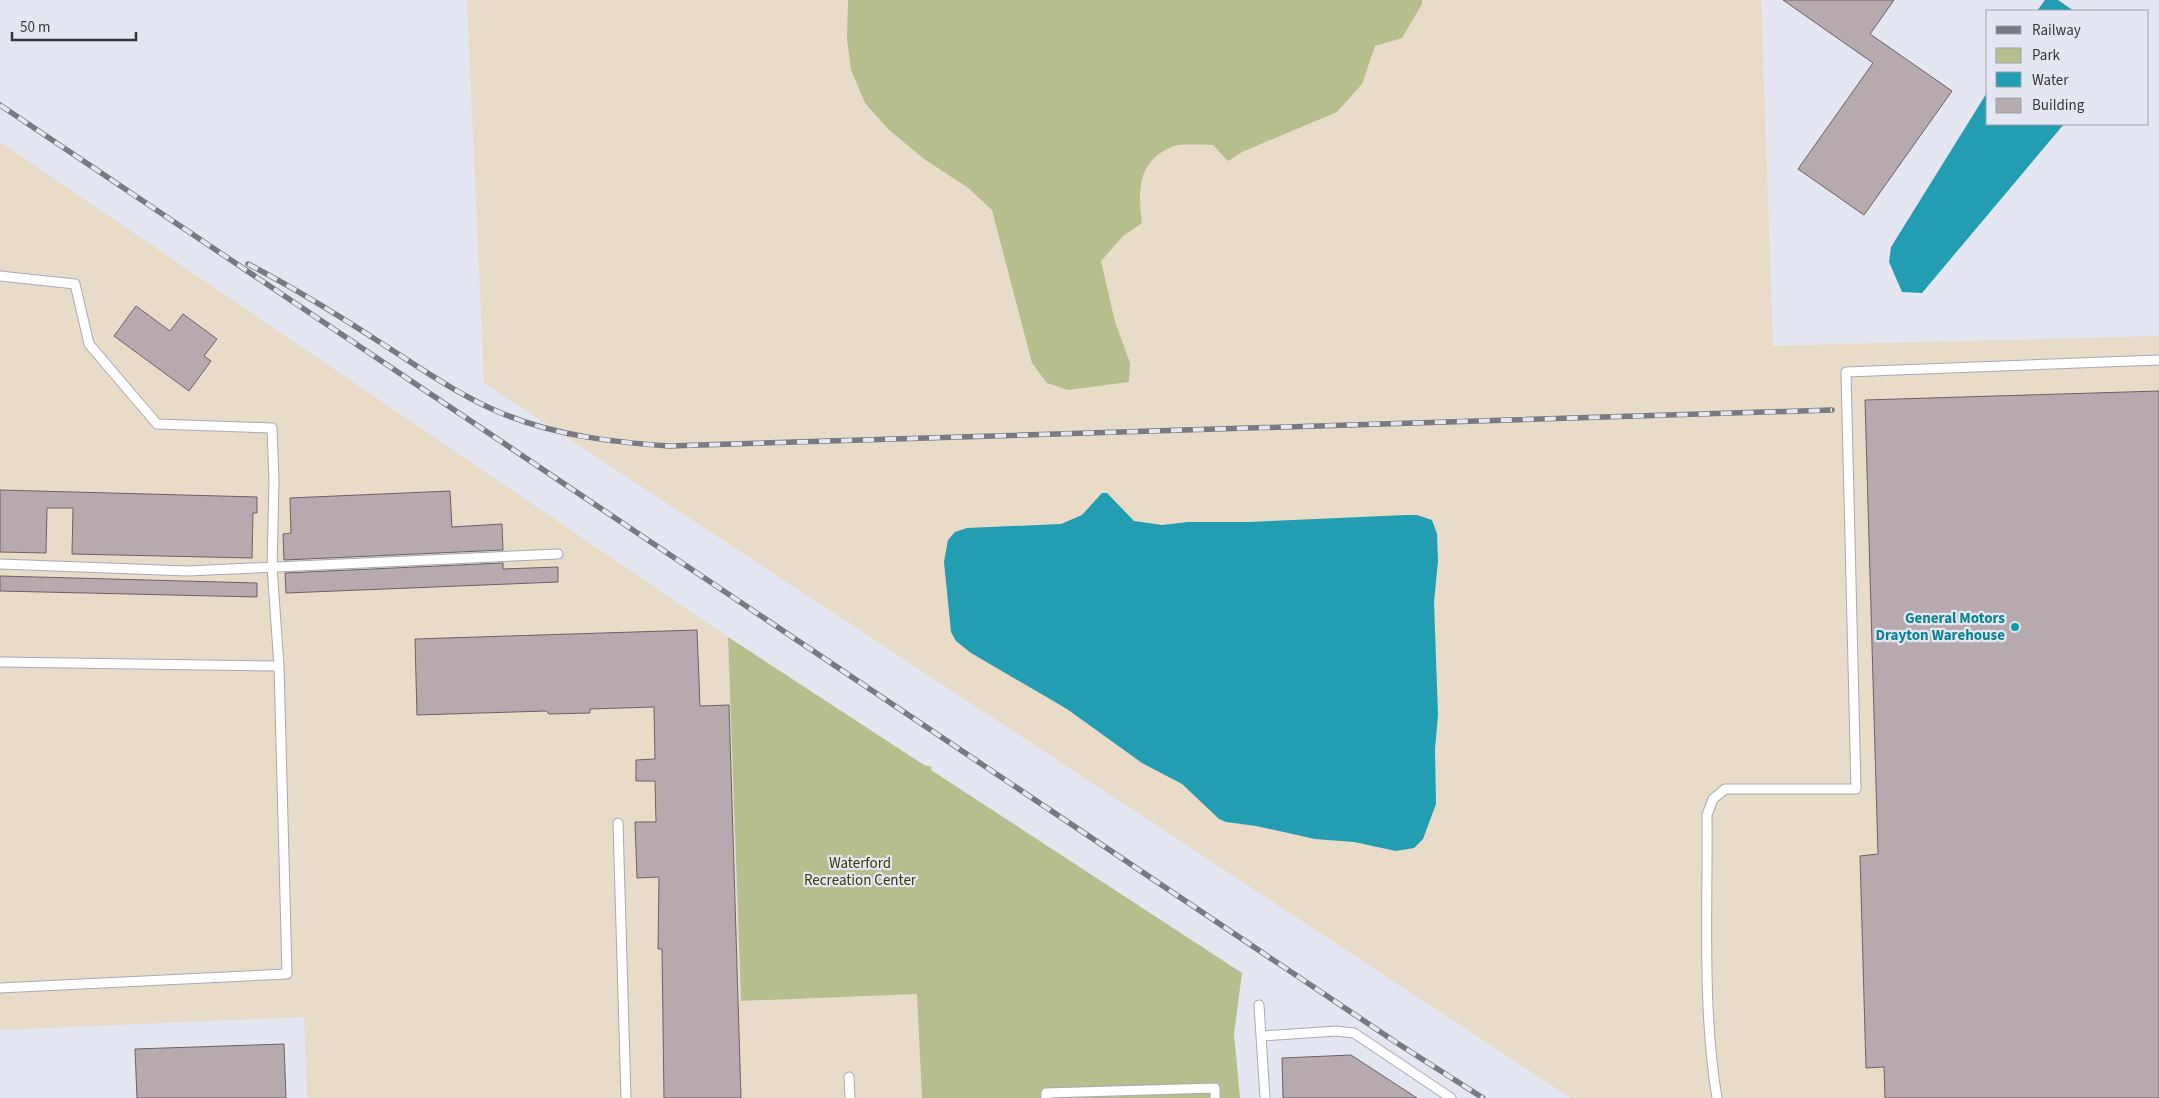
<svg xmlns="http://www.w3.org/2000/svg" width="2159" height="1098" font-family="'Source Sans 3',sans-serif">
  <rect width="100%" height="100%" fill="#e4e6f1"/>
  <path fill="#e8dbc7" d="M 467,0 L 1761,0 L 1773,346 L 2159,336 L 2159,1098 L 1571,1098 L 484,383 Z
    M 0,142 L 728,637 L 741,1001 L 918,994 L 922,1098 L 307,1098 L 304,1017 L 0,1030 Z"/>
  <path fill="#b6be8e" d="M 848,0 L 1422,0 L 1422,4 L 1402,38 L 1375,46 L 1362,84 L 1337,112 L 1242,152 L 1228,161 L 1213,145 C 1203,145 1179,143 1171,147 C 1137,162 1138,191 1142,223 L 1123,236 L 1101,261 L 1115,322 L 1130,363 L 1129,382 L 1068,390 L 1047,383 L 1032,363 L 992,210 L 967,187 L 924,159 L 888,129 L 865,103 L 851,70 L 847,40 Z
    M 728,637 L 924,765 L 932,767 L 931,770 L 1242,973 L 1234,1034 L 1240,1098 L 922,1098 L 917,994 L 741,1001 Z"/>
  <path fill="#239db1" d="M 2045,0 L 2058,0 L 2074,11 L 2037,11 Z
    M 1988,91 L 1988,124 L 2064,124 L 1922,293 L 1902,292 L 1889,262 L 1891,247 Z
    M 1102,493 L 1107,493 L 1134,521 L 1162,525 L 1188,522 L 1249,522 L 1406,515 L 1417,515 L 1432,520 L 1437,534 L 1438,561 L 1434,602 L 1438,715 L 1435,749 L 1436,804 L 1423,839 L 1414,848 L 1396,851 L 1354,842 L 1315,839 L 1256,826 L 1226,822 L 1219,819 L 1182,784 L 1142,763 L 1067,709 L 971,653 L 956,641 L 951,632 L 944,562 L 948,540 L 955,532 L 967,528 L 1061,524 L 1082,515 Z"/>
  <path fill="#b6aaaf" stroke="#6c6166" d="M 1783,0 L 1894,0 L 1870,34 L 1952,91 L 1864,215 L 1798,169 L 1873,63 Z
    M 136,306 L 170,331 L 183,314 L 217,339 L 204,356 L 211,361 L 189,391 L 114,336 Z
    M 2159,391 L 2159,1098 L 1885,1098 L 1884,1067 L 1866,1068 L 1860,856 L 1878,854 L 1865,400 Z
    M 0,490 L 257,497 L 257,513 L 253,513 L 252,558 L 72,554 L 73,508 L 47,508 L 46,553 L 0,552 Z
    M 450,491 L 452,527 L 502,524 L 503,550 L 284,560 L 283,534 L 291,533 L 290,498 Z
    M 503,563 L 503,569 L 558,567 L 558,582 L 286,593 L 285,573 Z
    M 0,576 L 257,583 L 257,597 L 0,591 Z
    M 697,630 L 700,706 L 729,705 L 741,1098 L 664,1098 L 662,949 L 658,949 L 659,877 L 637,878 L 635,822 L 656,822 L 655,781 L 636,781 L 636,760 L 655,759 L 654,707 L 590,709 L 590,713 L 549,714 L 546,711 L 417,715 L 415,639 Z
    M 284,1044 L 286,1098 L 137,1098 L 135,1049 Z
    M 1351,1055 L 1417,1098 L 1283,1098 L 1282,1058 Z"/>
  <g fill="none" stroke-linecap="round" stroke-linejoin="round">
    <g stroke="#a8aab5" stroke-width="11">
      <path id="service" d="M 0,276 L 75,284 L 89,344 L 157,424 L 272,428 L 274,481 L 272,567 L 279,666
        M 0,564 L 188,571 L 558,554
        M 0,662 L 279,666 L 287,974 L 0,988
        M 618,823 L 626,1098
        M 1259,1005 L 1265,1098
        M 1262,1036 L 1336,1031 L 1354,1033 L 1451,1098
        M 849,1077 L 850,1098
        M 1046,1098 L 1046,1093 L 1215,1088 L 1215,1098
        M 1717,1098 C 1702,1009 1708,906 1707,815 L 1713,799 L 1725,789 L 1856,789 L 1846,372 L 2159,360"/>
    </g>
    <use href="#service" stroke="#fff" stroke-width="9"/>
    <g stroke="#797a81" stroke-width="5.5">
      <path id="rail" d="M 0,105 L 1397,1043 L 1483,1098
        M 248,264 C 294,288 338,315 381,343 C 422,369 461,397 506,415 C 558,436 613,442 669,446 L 1832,410"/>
    </g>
    <use href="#rail" stroke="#e4e6f1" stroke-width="4" stroke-dasharray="11" stroke-linecap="butt"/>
  </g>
  <circle fill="#0f9aa8" stroke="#e4e6f1" stroke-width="2" cx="2015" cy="627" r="5"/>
  <g text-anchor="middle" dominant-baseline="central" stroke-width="4.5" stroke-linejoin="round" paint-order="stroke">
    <g font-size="15" font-weight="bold" fill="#0d838f" stroke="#e4e6f1" text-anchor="end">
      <text x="2005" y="618">General Motors<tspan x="2005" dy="17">Drayton Warehouse</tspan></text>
    </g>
    <g font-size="15" fill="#383d00" stroke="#e4e6f1">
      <text x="860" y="863">Waterford<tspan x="860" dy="17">Recreation Center</tspan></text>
    </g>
  </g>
  <rect x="1986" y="10" width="162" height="115" fill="#e4e6f1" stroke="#9ea0a9"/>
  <rect x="1996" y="26" width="25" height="8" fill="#797a81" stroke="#9ea0a9"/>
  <text x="2032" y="35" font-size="15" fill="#36373c">Railway</text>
  <rect x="1996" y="48" width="25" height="15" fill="#b6be8e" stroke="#9ea0a9"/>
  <text x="2032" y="60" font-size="15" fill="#36373c">Park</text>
  <rect x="1996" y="72" width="25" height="15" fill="#239db1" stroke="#9ea0a9"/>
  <text x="2032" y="85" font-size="15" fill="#36373c">Water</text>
  <rect x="1996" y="98" width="25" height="15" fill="#b6aaaf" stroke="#9ea0a9"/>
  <text x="2032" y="110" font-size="15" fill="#36373c">Building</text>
  <path d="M12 32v8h124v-8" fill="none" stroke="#36373c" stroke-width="2.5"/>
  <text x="20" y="32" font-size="15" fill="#36373c" stroke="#e4e6f1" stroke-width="4" paint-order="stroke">50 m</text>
</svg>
